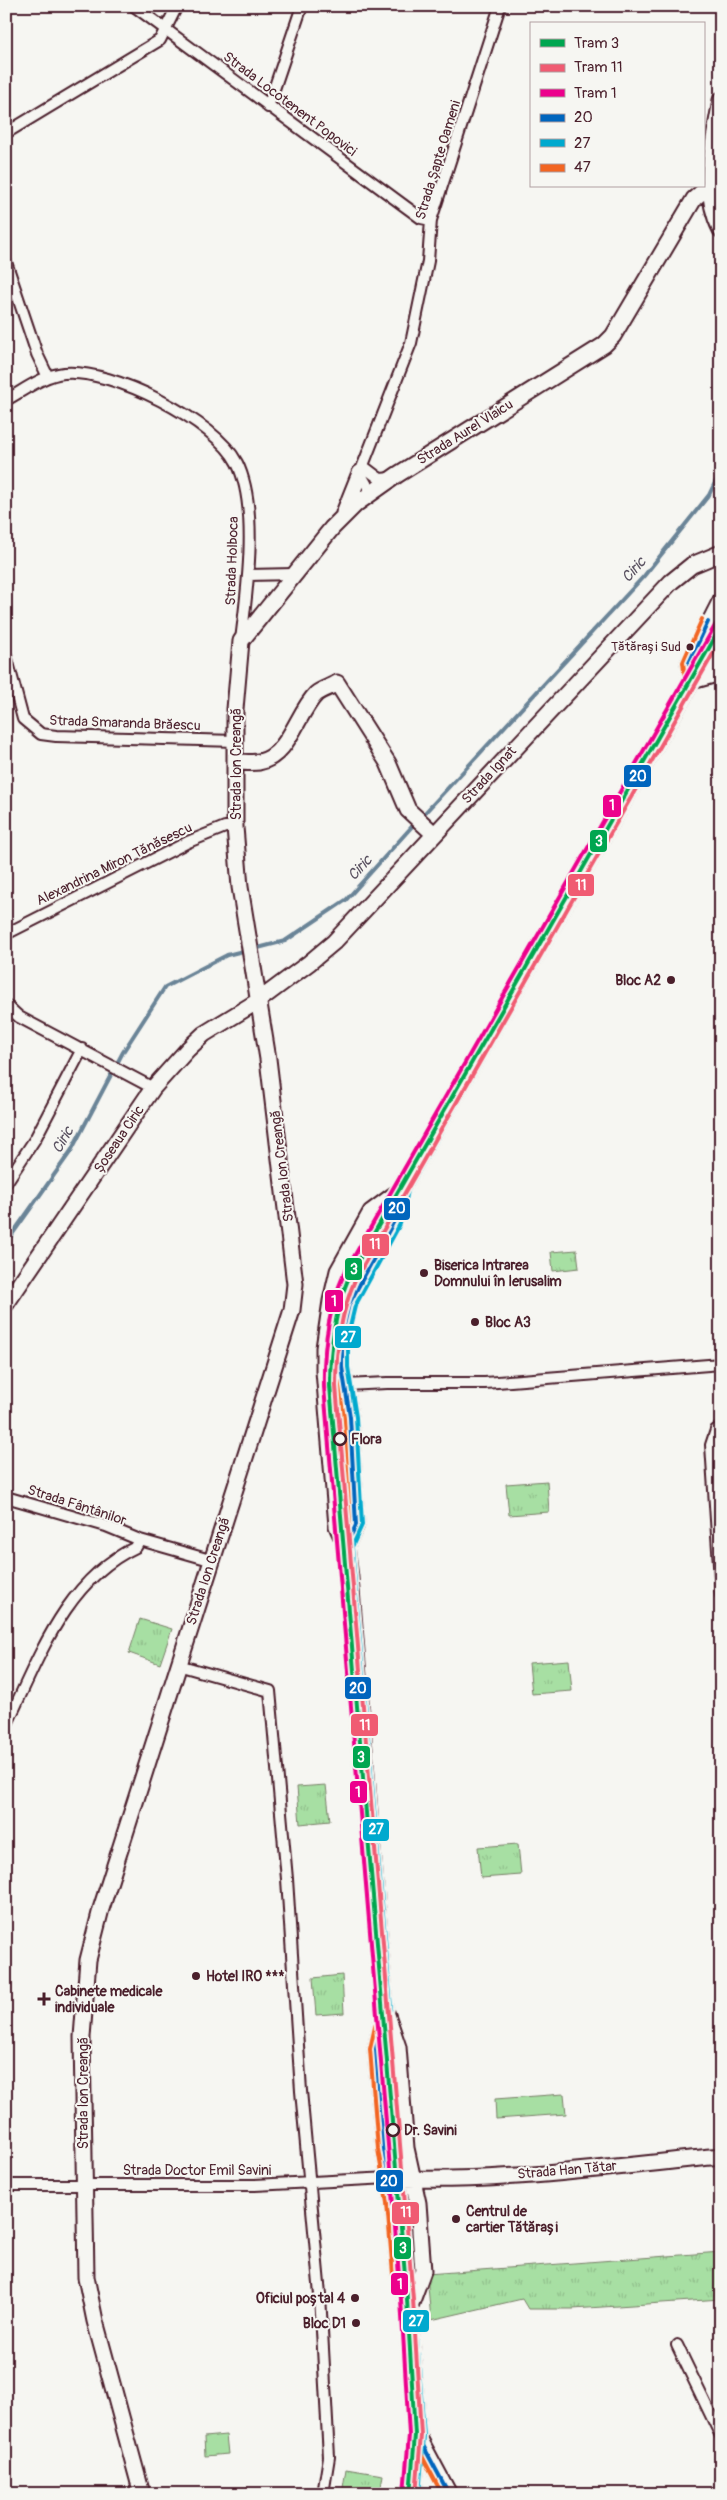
<svg xmlns="http://www.w3.org/2000/svg" width="727" height="2500" font-family="Pangolin,sans-serif">
  <defs>
    <pattern id="park-tufts" width="24" height="20" patternUnits="userSpaceOnUse" patternTransform="scale(1.25)"><rect width="24" height="20" fill="#a7dfa3"/><path d="M3 7l-1-3M5 7V3M7 7l1-3M15 17l-1-3M17 17v-4M19 17l1-3" fill="none" stroke="#91bf8c"/></pattern>
  </defs>
  <rect width="100%" height="100%" fill="#f6f6f2"/>
  <filter id="ink" filterUnits="userSpaceOnUse"><feTurbulence type="fractalNoise" baseFrequency=".02" numOctaves="2"/><feDisplacementMap in="SourceGraphic" scale="10" xChannelSelector="R" yChannelSelector="G"/><feConvolveMatrix kernelMatrix="1 2 1 2 8 2 1 2 1" color-interpolation-filters="sRGB"/></filter>
  <g filter="url(#ink)">
    <path fill="#e5e5f1" d="M 721,1435 L 721,1526 L 716,1446 Z"/>
    <path fill="#a7dfa3" stroke="#787f67" d="M 564,2094 L 566,2114 L 496,2119 L 495,2099 Z"/>
    <path fill="url(#park-tufts)" stroke="#787f67" d="M 577,1250 L 579,1268 L 553,1271 L 551,1252 Z
      M 547,1481 L 549,1512 L 509,1515 L 506,1484 Z
      M 140,1619 L 172,1629 L 160,1664 L 129,1653 Z
      M 569,1660 L 572,1691 L 532,1694 L 529,1663 Z
      M 326,1785 L 330,1821 L 300,1824 L 297,1787 Z
      M 518,1844 L 521,1875 L 481,1878 L 478,1847 Z
      M 342,1975 L 344,2013 L 316,2015 L 313,1978 Z
      M 721,2252 L 721,2299 L 573,2309 L 528,2309 L 522,2299 L 431,2320 L 427,2274 Z
      M 226,2435 L 228,2454 L 205,2456 L 204,2437 Z
      M 346,2469 L 383,2475 L 380,2494 L 342,2494 Z"/>
    <g fill="none" stroke-linecap="round" stroke-linejoin="round">
      <path stroke="#6a8497" stroke-width="4" d="M 421,817 L 644,576 L 709,495 L 721,470
        M 254,949 L 285,941 L 346,900 L 416,822
        M 6,1243 L 71,1151 L 123,1052 L 165,987 L 227,955 L 247,950"/>
      <g stroke="#4a1f2b" stroke-width="14">
        <path id="street" d="M 134,6 L 406,207 L 421,218 L 431,220
          M 268,107 L 302,6
          M 6,133 L 160,40 L 177,6
          M 6,262 L 37,354 L 48,377
          M 6,400 C 24,390 44,375 64,373 C 111,368 216,421 237,463 C 259,507 247,592 241,640
          M 363,466 L 380,479 L 392,478
          M 371,492 L 360,473 L 411,343 L 428,261 L 431,220 L 500,6
          M 248,575 L 294,574
          M 6,655 L 23,719 L 41,734 L 56,736 L 236,741
          M 6,934 L 188,842 L 225,827 L 235,827
          M 6,1005 L 19,1017 L 153,1088
          M 6,1183 L 35,1139 L 82,1049
          M 324,1386 L 387,1383 L 485,1383 L 721,1364
          M 721,1427 L 716,1430 L 711,1445 L 721,1595
          M 6,1497 L 106,1526 L 140,1540
          M 178,1665 L 270,1691 L 287,1879 L 301,2091 L 320,2295 L 329,2457 L 323,2494
          M 6,1726 C 38,1660 65,1580 136,1547 L 140,1540 L 210,1560
          M 6,2185 L 255,2185 L 389,2178
          M 677,2345 L 721,2436"/>
      </g>
      <g stroke="#4a1f2b" stroke-width="19">
        <path id="secondary" d="M 721,100 C 714,142 700,189 721,230
          M 344,513 L 360,473
          M 692,681 L 713,675 L 721,662
          M 236,762 C 244,762 252,763 259,762 C 289,756 297,713 316,694 C 322,689 331,687 337,683 L 388,763 L 408,810 L 434,834
          M 402,1189 L 371,1212 L 338,1271 L 331,1301 L 324,1348 L 324,1371 L 337,1526 L 346,1546 L 350,1577 L 385,2009 L 398,2047 L 406,2148 L 418,2203 L 423,2271 L 409,2309
          M 6,1304 L 153,1088 L 188,1049 L 204,1034 L 258,1001 L 309,963 L 334,942 L 671,582 L 692,565 L 721,553
          M 346,1546 L 356,1525 L 350,1417 L 342,1367 L 342,1334 L 349,1304 L 394,1221 L 402,1189 L 692,681 L 689,663 L 721,600
          M 385,2010 L 376,2049 L 384,2149 L 393,2202 L 399,2273 L 409,2309 L 418,2436 L 449,2494
          M 403,2179 C 509,2182 616,2166 721,2156
          M 142,2494 L 95,2321 L 86,2277 L 82,2037 L 88,1960 L 101,1909 L 292,1310 L 295,1284 L 268,1059 L 240,887 L 235,827 L 235,709 L 241,641 L 332,528 L 356,504 L 397,475 L 604,345 L 613,336 L 694,199 L 703,191 L 721,190
          M 413,2494 L 418,2438"/>
      </g>
      <use href="#street" stroke="#f6f6f2" stroke-width="10"/>
      <use href="#secondary" stroke="#f6f6f2" stroke-width="15"/>
      <g stroke="#f6f6f2" stroke-width="8">
        <path id="bus-1" d="M 449,2494 L 418,2436 L 409,2309 L 399,2273 L 393,2202 L 384,2149 L 376,2049 L 385,2009 L 346,1546 L 356,1525 L 350,1417 L 342,1367 L 342,1334 L 349,1304 L 394,1221 L 402,1189 L 692,681 L 689,663 L 708,622"/>
      </g>
      <g stroke="#f6f6f2" stroke-width="8">
        <path id="bus-2" d="M 419,2494 L 424,2436 L 415,2309 L 405,2272 L 399,2201 L 390,2148 L 382,2049 L 391,2008 L 352,1547 L 362,1525 L 356,1417 L 348,1367 L 348,1335 L 355,1306 L 400,1224 L 408,1191 L 697,684 L 696,664 L 721,614"/>
      </g>
      <g stroke="#f6f6f2" stroke-width="8">
        <path id="bus-3" d="M 442,2494 L 412,2437 L 403,2310 L 393,2274 L 387,2203 L 378,2149 L 370,2049 L 379,2009 L 340,1547 L 350,1524 L 344,1418 L 336,1367 L 336,1333 L 343,1302 L 388,1219 L 397,1186 L 685,680 L 683,662 L 702,619"/>
      </g>
      <use href="#bus-1" stroke="#0065bd" stroke-width="4"/>
      <use href="#bus-2" stroke="#00a9ce" stroke-width="4"/>
      <use href="#bus-3" stroke="#f26522" stroke-width="4"/>
      <g stroke="#f6f6f2" stroke-width="8">
        <path id="tram-1" d="M 721,152 L 717,190 L 721,211
          M 410,2494 L 415,2435 L 407,2299 L 330,1386 C 330,1348 334,1312 349,1277 L 721,627"/>
      </g>
      <g stroke="#f6f6f2" stroke-width="8">
        <path id="tram-2" d="M 416,2494 L 421,2435 L 413,2299 L 336,1386 C 336,1349 340,1314 355,1280 L 721,640"/>
      </g>
      <g stroke="#f6f6f2" stroke-width="8">
        <path id="tram-3" d="M 404,2493 L 409,2435 L 401,2299 L 324,1387 C 323,1347 328,1310 344,1274 L 716,624"/>
      </g>
      <use href="#tram-1" stroke="#00a650" stroke-width="4"/>
      <use href="#tram-2" stroke="#f05b72" stroke-width="4"/>
      <use href="#tram-3" stroke="#ec008c" stroke-width="4"/>
    </g>
  </g>
  <g fill="#4a1f2b" stroke="#f6f6f2" stroke-width="2">
    <circle cx="690" cy="647" r="4.5"/>
    <circle cx="671" cy="980" r="5"/>
    <circle cx="424" cy="1273" r="5"/>
    <circle cx="475" cy="1322" r="5"/>
    <circle cx="196" cy="1976" r="5"/>
    <path d="M41.5 1991.5h5v5h5v5h-5v5h-5v-5h-5v-5h5z"/>
    <circle cx="456" cy="2219" r="5"/>
    <circle cx="355" cy="2298" r="5"/>
    <circle cx="356" cy="2323" r="5"/>
  </g>
  <g fill="#f6f6f2" stroke="#4a1f2b" stroke-width="2.5">
    <circle cx="340" cy="1439" r="6"/>
    <circle cx="393" cy="2130" r="6"/>
  </g>
  <g text-anchor="middle" dominant-baseline="central" stroke-width="4" stroke-linejoin="round" paint-order="stroke">
    <g font-size="13" fill="#4a1f2b" stroke="#f6f6f2" text-anchor="end">
      <text x="681" y="647">Tătărași Sud</text>
    </g>
    <g font-size="14" fill="#4a1f2b" stroke="#f6f6f2">
      <text transform="translate(290 104) rotate(37)">Strada Locotenent Popovici</text>
      <text transform="translate(438 160) rotate(-73)">Strada Șapte Oameni</text>
      <text transform="translate(465 432) rotate(-32)">Strada Aurel Vlaicu</text>
      <text transform="translate(232 561) rotate(-88)">Strada Holboca</text>
      <text transform="translate(125 723) rotate(2)">Strada Smaranda Brăescu</text>
      <text transform="translate(236 764) rotate(-90)">Strada Ion Creangă</text>
      <text transform="translate(489 775) rotate(-47)">Strada Ignat</text>
      <text transform="translate(114 864) rotate(-26)">Alexandrina Miron Tănăsescu</text>
      <text transform="translate(119 1139) rotate(-56)">Șoseaua Ciric</text>
      <text transform="translate(282 1166) rotate(-97)">Strada Ion Creangă</text>
      <text transform="translate(77 1505) rotate(18)">Strada Fântânilor</text>
      <text transform="translate(208 1571) rotate(-72)">Strada Ion Creangă</text>
      <text transform="translate(83 2093) rotate(-90)">Strada Ion Creangă</text>
      <text x="197" y="2170">Strada Doctor Emil Savini</text>
      <text transform="translate(567 2170) rotate(-5)">Strada Han Tătar</text>
    </g>
    <g font-size="14" font-weight="bold" fill="#4a1f2b" stroke="#f6f6f2" text-anchor="start">
      <text x="661" y="980" text-anchor="end">Bloc A2</text>
      <text x="434" y="1265">Biserica Intrarea<tspan x="434" dy="16">Domnului în Ierusalim</tspan></text>
      <text x="485" y="1322">Bloc A3</text>
      <text x="206" y="1976">Hotel IRO ***</text>
      <text x="55" y="1991">Cabinete medicale<tspan x="55" dy="16">individuale</tspan></text>
      <text x="466" y="2211">Centrul de<tspan x="466" dy="16">cartier Tătărași</tspan></text>
      <text x="345" y="2298" text-anchor="end">Oficiul poștal 4</text>
      <text x="346" y="2323" text-anchor="end">Bloc D1</text>
    </g>
    <g font-size="14" font-weight="bold" fill="#4a1f2b" stroke="#f6f6f2" text-anchor="start">
      <text x="351" y="1439">Flora</text>
      <text x="404" y="2130">Dr. Savini</text>
    </g>
    <g font-size="15" font-style="italic" fill="#5a5261" stroke="#f6f6f2">
      <text transform="translate(634 570) rotate(-49)">Ciric</text>
      <text transform="translate(360 868) rotate(-47)">Ciric</text>
      <text transform="translate(63 1140) rotate(-60)">Ciric</text>
    </g>
  </g>
  <g stroke="#f6f6f2" stroke-width="2">
    <rect x="623" y="764" width="29" height="24" rx="5" fill="#0065bd"/>
    <rect x="602" y="794" width="20" height="24" rx="5" fill="#ec008c"/>
    <rect x="589" y="829" width="19" height="24" rx="5" fill="#00a650"/>
    <rect x="567" y="873" width="28" height="24" rx="5" fill="#f05b72"/>
    <rect x="383" y="1197" width="28" height="24" rx="5" fill="#0065bd"/>
    <rect x="361" y="1233" width="29" height="24" rx="5" fill="#f05b72"/>
    <rect x="344" y="1257" width="19" height="24" rx="5" fill="#00a650"/>
    <rect x="324" y="1289" width="20" height="24" rx="5" fill="#ec008c"/>
    <rect x="334" y="1325" width="28" height="24" rx="5" fill="#00a9ce"/>
    <rect x="344" y="1676" width="28" height="24" rx="5" fill="#0065bd"/>
    <rect x="350" y="1713" width="29" height="24" rx="5" fill="#f05b72"/>
    <rect x="352" y="1745" width="19" height="24" rx="5" fill="#00a650"/>
    <rect x="349" y="1780" width="19" height="24" rx="5" fill="#ec008c"/>
    <rect x="362" y="1818" width="28" height="24" rx="5" fill="#00a9ce"/>
    <rect x="375" y="2169" width="29" height="24" rx="5" fill="#0065bd"/>
    <rect x="391" y="2201" width="29" height="24" rx="5" fill="#f05b72"/>
    <rect x="393" y="2236" width="19" height="24" rx="5" fill="#00a650"/>
    <rect x="390" y="2272" width="19" height="24" rx="5" fill="#ec008c"/>
    <rect x="402" y="2309" width="28" height="24" rx="5" fill="#00a9ce"/>
  </g>
  <g font-size="14" text-anchor="middle" font-weight="bold" fill="#fff">
    <text x="638" y="781">20</text>
    <text x="612" y="810">1</text>
    <text x="599" y="846">3</text>
    <text x="581" y="890">11</text>
    <text x="397" y="1213">20</text>
    <text x="375" y="1249">11</text>
    <text x="354" y="1274">3</text>
    <text x="334" y="1306">1</text>
    <text x="348" y="1342">27</text>
    <text x="358" y="1693">20</text>
    <text x="365" y="1730">11</text>
    <text x="361" y="1762">3</text>
    <text x="358" y="1797">1</text>
    <text x="376" y="1834">27</text>
    <text x="389" y="2186">20</text>
    <text x="406" y="2217">11</text>
    <text x="403" y="2253">3</text>
    <text x="400" y="2289">1</text>
    <text x="416" y="2326">27</text>
  </g>
  <rect width="727" height="2500" fill="none" stroke="#f6f6f2" stroke-width="25"/>
  <rect x="12" y="12" width="702" height="2475" fill="none" stroke="#4a1f2b" stroke-width="2" filter="url(#ink)"/>
  <rect x="530" y="22" width="175" height="165" fill="#f6f6f2" stroke="#b1a0a2"/>
  <rect x="540" y="39" width="25" height="8" fill="#00a650" stroke="#b1a0a2"/>
  <text x="574" y="48" font-size="15" fill="#4a1f2b">Tram 3</text>
  <rect x="540" y="64" width="25" height="8" fill="#f05b72" stroke="#b1a0a2"/>
  <text x="574" y="72" font-size="15" fill="#4a1f2b">Tram 11</text>
  <rect x="540" y="89" width="25" height="8" fill="#ec008c" stroke="#b1a0a2"/>
  <text x="574" y="98" font-size="15" fill="#4a1f2b">Tram 1</text>
  <rect x="540" y="114" width="25" height="8" fill="#0065bd" stroke="#b1a0a2"/>
  <text x="574" y="122" font-size="15" fill="#4a1f2b">20</text>
  <rect x="540" y="139" width="25" height="8" fill="#00a9ce" stroke="#b1a0a2"/>
  <text x="574" y="148" font-size="15" fill="#4a1f2b">27</text>
  <rect x="540" y="164" width="25" height="8" fill="#f26522" stroke="#b1a0a2"/>
  <text x="574" y="172" font-size="15" fill="#4a1f2b">47</text>
</svg>
